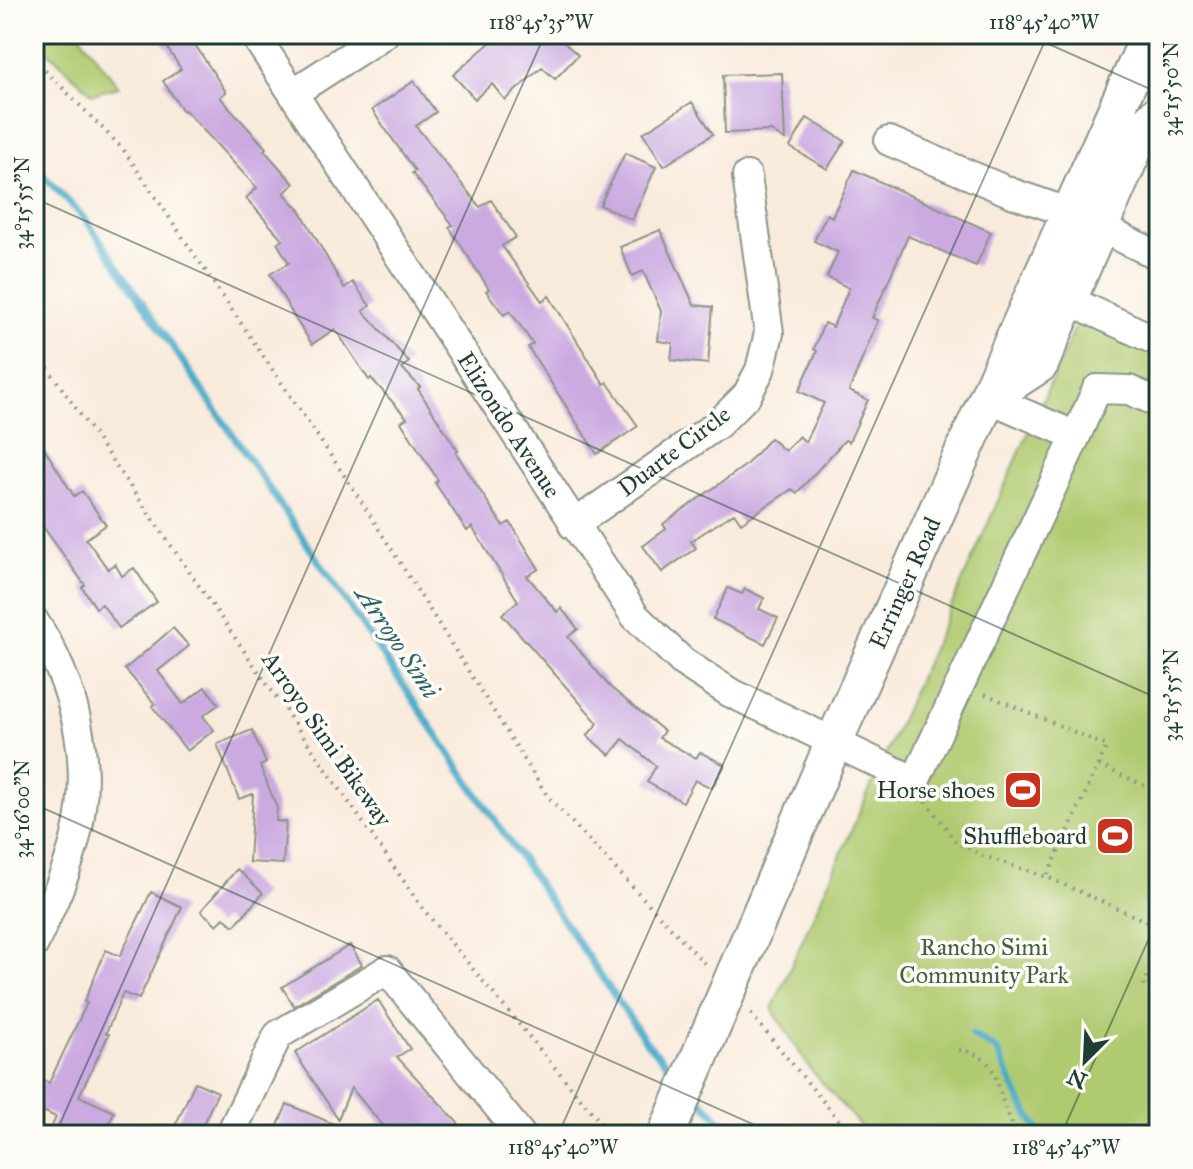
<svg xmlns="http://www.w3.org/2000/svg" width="1193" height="1169" font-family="'IM FELL Great Primer',serif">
  <rect width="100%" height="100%" fill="#fdfcf7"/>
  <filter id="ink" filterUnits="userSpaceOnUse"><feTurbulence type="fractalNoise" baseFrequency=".0125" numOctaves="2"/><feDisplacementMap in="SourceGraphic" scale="16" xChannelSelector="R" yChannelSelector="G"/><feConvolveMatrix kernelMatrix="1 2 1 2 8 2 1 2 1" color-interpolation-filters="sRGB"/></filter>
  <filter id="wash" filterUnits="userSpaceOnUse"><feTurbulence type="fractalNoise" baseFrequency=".006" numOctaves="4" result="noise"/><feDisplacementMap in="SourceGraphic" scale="32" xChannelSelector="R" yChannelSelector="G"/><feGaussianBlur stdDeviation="1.8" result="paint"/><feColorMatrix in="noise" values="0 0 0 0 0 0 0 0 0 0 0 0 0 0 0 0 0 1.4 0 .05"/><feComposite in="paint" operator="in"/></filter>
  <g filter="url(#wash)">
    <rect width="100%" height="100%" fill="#f9ebdb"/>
    <path fill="#b0ca70" stroke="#688452" stroke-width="2" d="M 34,34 L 79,34 L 119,87 L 92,94 L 34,38 Z
      M 1078,321 L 1159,353 L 1159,1135 L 868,1135 L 810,1069 L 772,1009 Z"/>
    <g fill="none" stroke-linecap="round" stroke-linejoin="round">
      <path stroke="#49abc8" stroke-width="7" d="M 34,166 L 87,221 L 646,1042 L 679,1077
        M 972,1035 L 997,1050 L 1021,1102 L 1041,1135
        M 696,1095 L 734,1135"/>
    </g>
    <g id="blocks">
      <path fill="#cbaae1" d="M 154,34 L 188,34 L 226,92 L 220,97 L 266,148 L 264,150 L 294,184 L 284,193 L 300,210 L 344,288 L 353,282 L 370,306 L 363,311 L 409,362 L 402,368 L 420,387 L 418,389 L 458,451 L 456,453 L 503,526 L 510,522 L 539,569 L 527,576 L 557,612 L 561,608 L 578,629 L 568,637 L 610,687 L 664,731 L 659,738 L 696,758 L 700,752 L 725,765 L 712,788 L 695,780 L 683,802 L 647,782 L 656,766 L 623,739 L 610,755 L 587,736 L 598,723 L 502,614 L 518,601 L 472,527 L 467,531 L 435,483 L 438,480 L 401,422 L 407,418 L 371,378 L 369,380 L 335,329 L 312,344 L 296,320 L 270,274 L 289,263 L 277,243 L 283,240 L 246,198 L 257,188 L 185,110 L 183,111 L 163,81 L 181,69 L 168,49 Z
        M 500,34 L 555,34 L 578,55 L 555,79 L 542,67 L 505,100 L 492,84 L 475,99 L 453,75 Z
        M 782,73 L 785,140 L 771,131 L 725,133 L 723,75 Z
        M 414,81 L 436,112 L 416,126 L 480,207 L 491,200 L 516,237 L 502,246 L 542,301 L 549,296 L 604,384 L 607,382 L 638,426 L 597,454 L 528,347 L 533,344 L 510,311 L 504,315 L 486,291 L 489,289 L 449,227 L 453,225 L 412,173 L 415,171 L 372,110 Z
        M 692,102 L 713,134 L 664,166 L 643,133 Z
        M 807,118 L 845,141 L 827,169 L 790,147 Z
        M 625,153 L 656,167 L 632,220 L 600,205 Z
        M 854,170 L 991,232 L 976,266 L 908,236 L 872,318 L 878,320 L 849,391 L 868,400 L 849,442 L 845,440 L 797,493 L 792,489 L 741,523 L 734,513 L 691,541 L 696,548 L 662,572 L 643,546 L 666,529 L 663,524 L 746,465 L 770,438 L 785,451 L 799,436 L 805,442 L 824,403 L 799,391 L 817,351 L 814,349 L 824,323 L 833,327 L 849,288 L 827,277 L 838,252 L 814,241 L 827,214 L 832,217 Z
        M 660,230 L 694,305 L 713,307 L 708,364 L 671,360 L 673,343 L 658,341 L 661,311 L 643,271 L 632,276 L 620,247 Z
        M 34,432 L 74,496 L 82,491 L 106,525 L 86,539 L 108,569 L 115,564 L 122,576 L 134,568 L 157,602 L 119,628 L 102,604 L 96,608 L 82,587 L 85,585 L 34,514 Z
        M 728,588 L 742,594 L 745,589 L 764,598 L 759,609 L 778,618 L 765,644 L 713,619 Z
        M 173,628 L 189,646 L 158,671 L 183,704 L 205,687 L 219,704 L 203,716 L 214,730 L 187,751 L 152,706 L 155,704 L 125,669 Z
        M 252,730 L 266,763 L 260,766 L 277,808 L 276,821 L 286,822 L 283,864 L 249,862 L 253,794 L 239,799 L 217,744 Z
        M 237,869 L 263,893 L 234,926 L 224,918 L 217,925 L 201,911 Z
        M 151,892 L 182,907 L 139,999 L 123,993 L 106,1033 L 109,1034 L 79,1096 L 114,1112 L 104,1135 L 48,1135 L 56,1117 L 34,1107 L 34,1100 L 43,1080 L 49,1083 L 87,1003 L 84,1002 L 106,950 L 120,956 Z
        M 350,945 L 362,965 L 294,1006 L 282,987 Z
        M 378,1000 L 410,1049 L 397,1057 L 469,1135 L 391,1135 L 351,1088 L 338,1119 L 295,1053 Z
        M 195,1082 L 218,1092 L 198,1135 L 171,1135 Z
        M 287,1104 L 359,1135 L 274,1135 Z"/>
    </g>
  </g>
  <g filter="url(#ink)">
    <use href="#blocks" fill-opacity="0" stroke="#8c9488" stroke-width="2"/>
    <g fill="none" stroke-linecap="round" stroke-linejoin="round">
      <g stroke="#8c9488" stroke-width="32">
        <path id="minor" d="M 254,34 L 635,616 L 683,662 L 729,692 L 915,781 L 1076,436
          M 293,93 L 384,34
          M 889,141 L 1012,193 L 1070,213 L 1159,256
          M 1049,291 L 1159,342
          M 988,398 L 1076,436 L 1097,389 L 1129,390 L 1159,403
          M 573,525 L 718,424 L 747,395 L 760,370 L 769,333 L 747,176
          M 34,621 C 75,683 94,762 76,836 C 67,874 50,909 34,944
          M 230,1135 L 278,1035 L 387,970 L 521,1135"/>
      </g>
      <g stroke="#8c9488" stroke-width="40">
        <path id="major" d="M 988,398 L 1040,364 L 1143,128 L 1159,113
          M 666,1135 L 833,744 L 1150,34"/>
      </g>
      <path stroke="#8c9488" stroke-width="4" stroke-dasharray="2 6" stroke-linecap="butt" d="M 34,59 L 123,149 L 354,490 L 548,797 L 707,966
        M 34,348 L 423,909 L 611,1135
        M 985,694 L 1107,746 L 1047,877
        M 1099,765 L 1159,792
        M 926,801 L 957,843 L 983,856 L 1047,877 L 1159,927
        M 1159,851 L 1156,858 L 1159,859
        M 1159,914 L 1154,925 L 1159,933
        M 1144,986 L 1159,941
        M 751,1014 L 851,1135
        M 959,1050 C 991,1054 994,1071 1002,1099 C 1006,1111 1012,1124 1018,1135"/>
      <use href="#minor" stroke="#fff" stroke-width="28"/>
      <use href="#major" stroke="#fff" stroke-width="36"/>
    </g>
  </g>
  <path fill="none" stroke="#1f3d34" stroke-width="2" stroke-opacity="0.45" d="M 1026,34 L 1159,93M 34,53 L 42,34M 34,198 L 1159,699M 34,804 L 777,1135M 55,1135 L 545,34M 558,1135 L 1048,34M 1061,1135 L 1159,916"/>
  <defs>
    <g id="stadium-square" transform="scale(2)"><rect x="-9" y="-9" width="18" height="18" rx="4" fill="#c8321e" stroke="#fdfcf7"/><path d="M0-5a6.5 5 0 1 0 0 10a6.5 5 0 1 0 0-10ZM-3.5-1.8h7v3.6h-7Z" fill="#fff"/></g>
  </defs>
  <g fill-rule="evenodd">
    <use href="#stadium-square" x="1023" y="790"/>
    <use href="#stadium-square" x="1115" y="836"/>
  </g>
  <g text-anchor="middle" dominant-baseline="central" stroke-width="7" stroke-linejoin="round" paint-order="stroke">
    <g font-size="24" fill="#1f3d34" stroke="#fdfcf7">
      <text transform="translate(509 425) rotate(57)">Elizondo Avenue</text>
      <text transform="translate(674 451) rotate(-37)">Duarte Circle</text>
      <text transform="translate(905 583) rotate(-66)">Erringer Road</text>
      <text transform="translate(327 739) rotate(55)">Arroyo Simi Bikeway</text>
    </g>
    <g font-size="24" fill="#1f3d34" stroke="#fdfcf7" text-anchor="end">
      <text x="995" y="790">Horse shoes</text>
      <text x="1087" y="836">Shuffleboard</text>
    </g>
    <g font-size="24" fill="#436043" stroke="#fdfcf7">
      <text x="984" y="947">Rancho Simi<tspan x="984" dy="28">Community Park</tspan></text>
    </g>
    <g font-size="26" font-style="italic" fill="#2e6468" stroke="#fdfcf7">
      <text transform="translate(398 642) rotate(56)">Arroyo Simi</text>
    </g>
  </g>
  <rect width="1193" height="1169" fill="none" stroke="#fdfcf7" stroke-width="88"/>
  <g transform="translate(1085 1061) rotate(204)" stroke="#fdfcf7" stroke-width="6" paint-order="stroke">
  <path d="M0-6L14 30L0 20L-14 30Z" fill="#1f3d34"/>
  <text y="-12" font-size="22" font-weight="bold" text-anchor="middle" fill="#1f3d34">N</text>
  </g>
  <rect x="44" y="44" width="1105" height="1081" fill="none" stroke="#1f3d34" stroke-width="3"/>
  <g font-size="20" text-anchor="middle" fill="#1f3d34">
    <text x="541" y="29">118°45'35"W</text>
    <text x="1044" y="29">118°45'40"W</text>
    <text transform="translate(1171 89) rotate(-90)" y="7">34°15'50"N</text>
    <text transform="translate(22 203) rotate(-90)" y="7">34°15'55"N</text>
    <text transform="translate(1171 695) rotate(-90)" y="7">34°15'55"N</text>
    <text transform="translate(22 809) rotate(-90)" y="7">34°16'00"N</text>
    <text x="563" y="1154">118°45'40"W</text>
    <text x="1066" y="1154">118°45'45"W</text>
  </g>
</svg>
